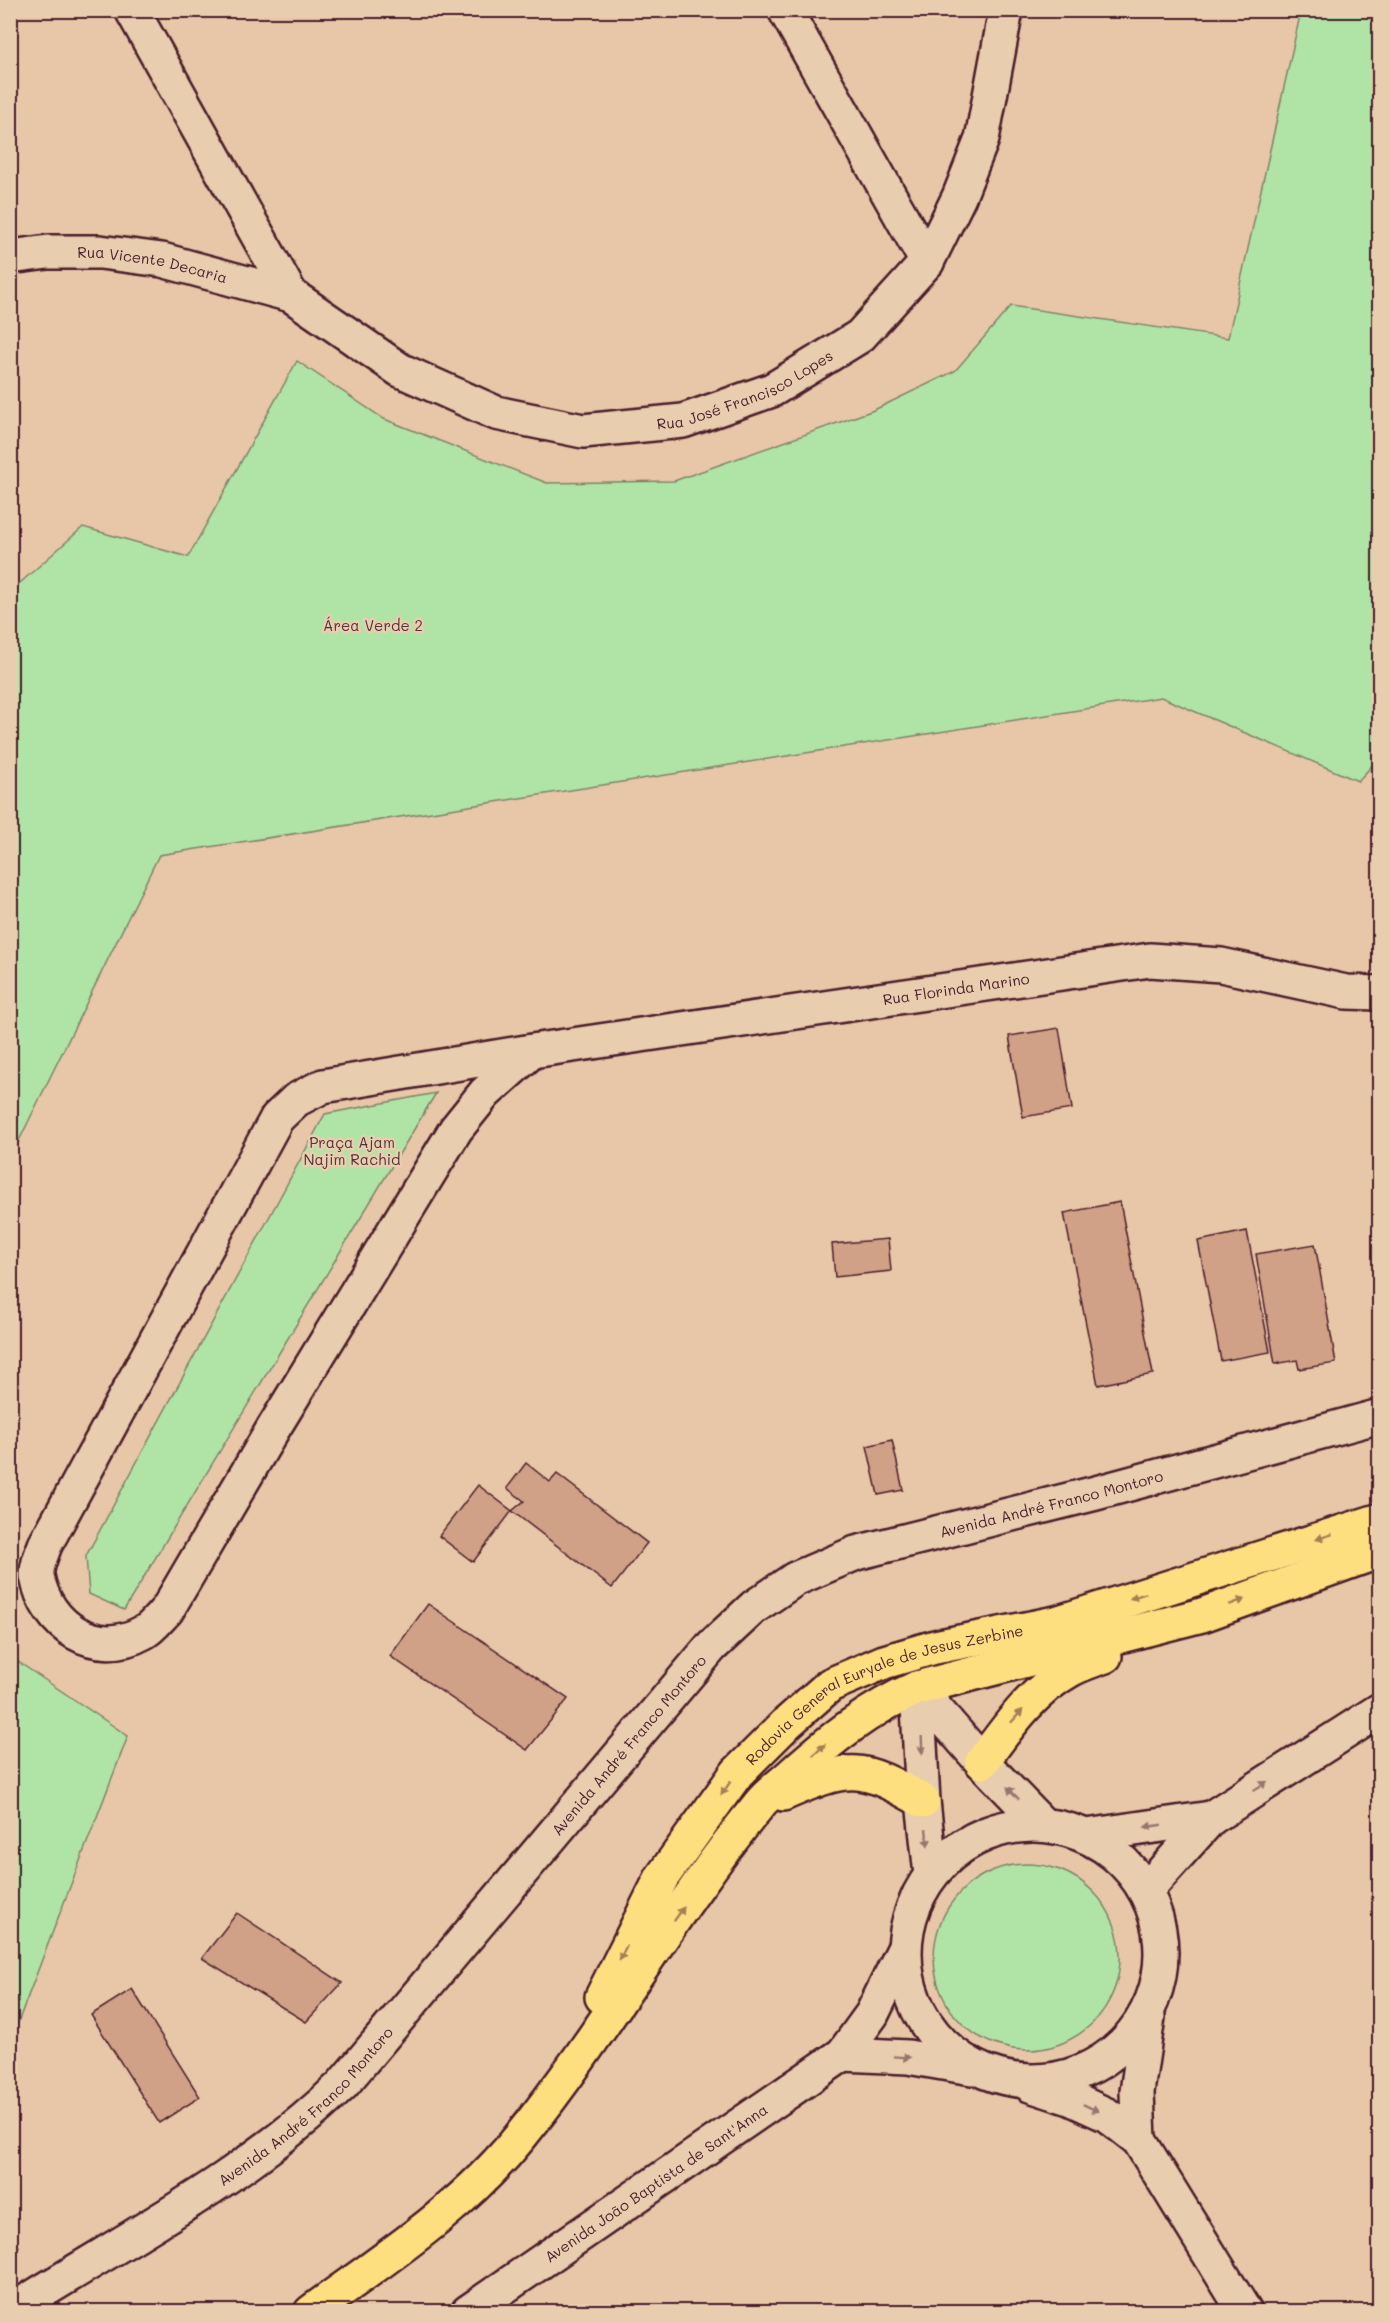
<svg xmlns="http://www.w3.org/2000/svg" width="1390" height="2322" font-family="Mali,sans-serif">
  <rect width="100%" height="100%" fill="#e8c7a8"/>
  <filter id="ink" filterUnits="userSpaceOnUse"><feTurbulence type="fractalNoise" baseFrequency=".0167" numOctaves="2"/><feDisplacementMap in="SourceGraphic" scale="12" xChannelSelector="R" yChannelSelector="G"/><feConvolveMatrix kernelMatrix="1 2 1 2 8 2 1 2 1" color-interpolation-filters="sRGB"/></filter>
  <g filter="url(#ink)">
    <path fill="#b0e4a6" stroke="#7d8268" stroke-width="1.5" d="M 1301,11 L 1379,11 L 1380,757 L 1358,781 L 1161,697 L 159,855 L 11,1157 L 11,591 L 83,527 L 188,557 L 297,361 L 384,419 L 547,483 L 674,481 L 874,410 L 955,371 L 1011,306 L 1228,338 Z
      M 436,1093 L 124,1610 L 89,1594 L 86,1556 L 325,1114 Z
      M 11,1657 L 128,1736 L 15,2030 L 11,2034 Z
      M934 1957a93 93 0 1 1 186 0a93 93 0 1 1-186 0Z"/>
    <path fill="#d0a187" stroke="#4a1f2b" stroke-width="1.5" d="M 1059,1028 L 1072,1109 L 1023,1117 L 1009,1036 Z
      M 1120,1202 L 1153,1374 L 1098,1385 L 1064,1213 Z
      M 1247,1231 L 1270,1352 L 1221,1361 L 1198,1241 Z
      M 888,1239 L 891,1271 L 835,1277 L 832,1244 Z
      M 1315,1244 L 1336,1363 L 1299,1369 L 1297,1360 L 1275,1364 L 1256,1254 Z
      M 892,1440 L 903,1490 L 878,1495 L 867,1446 Z
      M 526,1463 L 550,1482 L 557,1474 L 647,1543 L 612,1588 L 512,1511 L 524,1501 L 507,1488 Z
      M 478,1485 L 512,1511 L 473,1562 L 439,1536 Z
      M 428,1604 L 568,1699 L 527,1750 L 390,1656 Z
      M 237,1913 L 342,1983 L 306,2022 L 202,1958 Z
      M 132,1989 L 200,2097 L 159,2123 L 91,2015 Z
      M 10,2233 L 19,2247 L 10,2253 Z"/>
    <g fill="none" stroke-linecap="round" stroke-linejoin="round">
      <g stroke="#4a1f2b" stroke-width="38">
        <g id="minor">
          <path d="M 132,10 L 291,295"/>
          <path d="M 785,10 L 927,262"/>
          <path id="s1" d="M 10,257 L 48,252 L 100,252 L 162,260 L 291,295 L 400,370 L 496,413 L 583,431 L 683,421 L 772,390 L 860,336 L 927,262 L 959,197 L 982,139 L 1006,10"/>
          <path id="s2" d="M 532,1051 L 485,1093 L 456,1129 L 273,1429 L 167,1610 C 160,1617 152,1628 144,1632 C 96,1659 46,1626 37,1576 C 36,1567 42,1553 45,1545 L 277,1118 L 296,1100 L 323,1086 L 532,1051 L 1150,960 L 1221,965 L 1346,992 L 1380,993"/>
          <path d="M 917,1688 L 923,1801 L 931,1875"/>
          <path d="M 917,1688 L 982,1762 L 1043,1825"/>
          <circle cx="1033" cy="1953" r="128"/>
          <path d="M 1086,1836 L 1211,1818"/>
          <path d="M 1146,1890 L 1211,1818 L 1380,1710"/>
          <path d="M 843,2054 L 908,2057 L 972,2068"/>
          <path d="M 1030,2085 L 1070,2098 L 1107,2115 L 1139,2140 L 1245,2312"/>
          <path d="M 1139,2140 L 1137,2092 L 1148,2017"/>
          <path id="s3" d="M 16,2312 L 27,2301 C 133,2235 254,2171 342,2085 L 711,1647 L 754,1607 L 795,1579 L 856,1553 L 1096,1493 L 1380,1416"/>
          <path id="s4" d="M 468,2312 L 843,2054 L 872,2014 L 904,1949"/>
        </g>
      </g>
      <g stroke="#4a1f2b" stroke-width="38">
        <g id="major">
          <path d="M 982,1762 C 1007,1728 1032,1691 1070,1670 C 1081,1664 1093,1660 1105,1656"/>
          <path d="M 783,1794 C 850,1765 859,1764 923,1801"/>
          <path id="s5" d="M 602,1997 L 662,1877 L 737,1773 L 786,1724 L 830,1685 L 884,1662 L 935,1647 L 1056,1623 L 1380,1520"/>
          <path d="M 311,2312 C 384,2259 463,2208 520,2137 C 605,2032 672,1911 758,1806 C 767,1794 780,1785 791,1775 C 830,1740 868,1709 917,1688 L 1202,1615 L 1380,1551"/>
        </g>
      </g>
      <use href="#minor" stroke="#e8cdaf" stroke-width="33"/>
      <use href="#major" stroke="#fedf80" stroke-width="33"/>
    </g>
    <defs><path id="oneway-solid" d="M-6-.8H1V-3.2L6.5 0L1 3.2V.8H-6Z" transform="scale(1.5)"/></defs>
    <g fill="#a47f56">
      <use href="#oneway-solid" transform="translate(1324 1537) rotate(162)"/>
      <use href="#oneway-solid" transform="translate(1138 1596) rotate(162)"/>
      <use href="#oneway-solid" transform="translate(1237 1602) rotate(-20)"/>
      <use href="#oneway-solid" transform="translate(1017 1716) rotate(-48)"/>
      <use href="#oneway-solid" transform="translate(819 1750) rotate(-42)"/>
      <use href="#oneway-solid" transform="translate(726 1788) rotate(125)"/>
      <use href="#oneway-solid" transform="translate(679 1914) rotate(-55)"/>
      <use href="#oneway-solid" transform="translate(623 1953) rotate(115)"/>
    </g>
    <g fill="#99766d">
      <use href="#oneway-solid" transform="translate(922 1745) rotate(88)"/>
      <use href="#oneway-solid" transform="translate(1260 1786) rotate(-33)"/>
      <use href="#oneway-solid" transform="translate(1013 1793) rotate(-134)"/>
      <use href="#oneway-solid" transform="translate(1153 1826) rotate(172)"/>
      <use href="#oneway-solid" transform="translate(927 1838) rotate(84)"/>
      <use href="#oneway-solid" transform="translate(902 2057) rotate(4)"/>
      <use href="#oneway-solid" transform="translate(1091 2108) rotate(25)"/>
    </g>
  </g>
  <g text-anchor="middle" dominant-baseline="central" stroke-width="5" stroke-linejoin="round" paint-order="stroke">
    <g font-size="15" fill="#4a1f2b" stroke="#e8cdaf">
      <text stroke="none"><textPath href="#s1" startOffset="144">Rua Vicente Decaria</textPath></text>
      <text stroke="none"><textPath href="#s1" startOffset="782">Rua José Francisco Lopes</textPath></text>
      <text stroke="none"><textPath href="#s2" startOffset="2060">Rua Florinda Marino</textPath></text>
      <text stroke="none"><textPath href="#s3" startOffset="1347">Avenida André Franco Montoro</textPath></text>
      <text stroke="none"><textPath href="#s5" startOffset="435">Rodovia General Euryale de Jesus Zerbine</textPath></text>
      <text stroke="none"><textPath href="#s3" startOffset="843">Avenida André Franco Montoro</textPath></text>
      <text stroke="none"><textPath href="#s3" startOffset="357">Avenida André Franco Montoro</textPath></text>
      <text stroke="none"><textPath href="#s4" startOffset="228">Avenida João Baptista de Sant'Anna</textPath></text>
    </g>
    <g font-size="15" fill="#543337" stroke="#e8cdaf">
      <text x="373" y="625">Área Verde 2</text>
      <text x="352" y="1142">Praça Ajam<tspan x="352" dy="17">Najim Rachid</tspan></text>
    </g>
  </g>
  <rect width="1390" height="2322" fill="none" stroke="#e8cdaf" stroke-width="36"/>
  <rect x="18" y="18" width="1354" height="2286" fill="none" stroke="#4a1f2b" stroke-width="2" filter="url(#ink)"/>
</svg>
